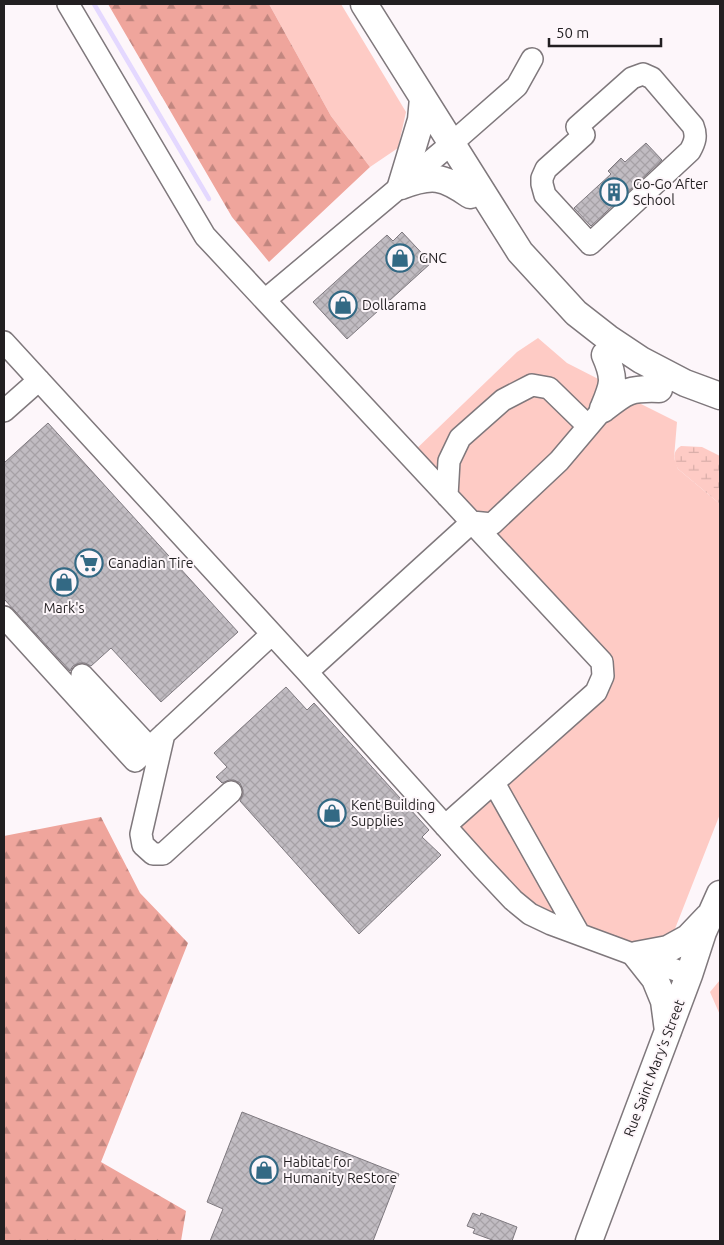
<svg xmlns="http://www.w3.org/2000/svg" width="724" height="1245" font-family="Ubuntu,sans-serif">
  <defs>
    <pattern id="forest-firs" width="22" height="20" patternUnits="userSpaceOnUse" patternTransform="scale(1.25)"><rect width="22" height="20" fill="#efa59c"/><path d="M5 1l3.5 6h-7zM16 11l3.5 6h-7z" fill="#c1867f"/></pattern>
    <pattern id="wetland-marsh" width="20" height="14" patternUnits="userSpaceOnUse" patternTransform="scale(1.25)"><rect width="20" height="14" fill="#fecbc5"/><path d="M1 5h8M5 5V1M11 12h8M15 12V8" fill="none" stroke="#d9aea9"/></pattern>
    <pattern id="building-cross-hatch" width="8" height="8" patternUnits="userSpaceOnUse" patternTransform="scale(1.25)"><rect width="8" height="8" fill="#c1bcc2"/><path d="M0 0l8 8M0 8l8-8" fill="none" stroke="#a6a1a6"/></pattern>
  </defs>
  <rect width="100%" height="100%" fill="#fdf6fa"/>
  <path fill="#fecbc5" d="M 269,4 L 341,4 L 406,112 L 398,148 L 370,167 L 331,116 Z
    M 538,338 L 567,363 L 612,386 L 641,404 L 677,422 L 674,458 L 678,469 L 720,504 L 720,814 L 671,939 L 636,955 L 551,924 L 445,826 L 603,676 L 410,455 L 517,352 Z
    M 720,980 L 720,1015 L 710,992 Z"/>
  <path fill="url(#forest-firs)" d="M 108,4 L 269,4 L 331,116 L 370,167 L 269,262 L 232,217 Z
    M 101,817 L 140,893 L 188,943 L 101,1162 L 186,1211 L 181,1241 L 4,1241 L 4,836 Z"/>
  <path fill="url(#wetland-marsh)" d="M 681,446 L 702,447 L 720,456 L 720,504 L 678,469 C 673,460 672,451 681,446 Z"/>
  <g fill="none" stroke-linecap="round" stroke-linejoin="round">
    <path stroke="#e4d8ff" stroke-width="4.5" d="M 94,4 L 209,199"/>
  </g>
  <path fill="url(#building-cross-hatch)" stroke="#7e797f" d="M 646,143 L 662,160 L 591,226 L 574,208 L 611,174 L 608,171 L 621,158 L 625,162 Z
    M 402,232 L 431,263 L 347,339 L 313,302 L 387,235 L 393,241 Z
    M 48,423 L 238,632 L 161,702 L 111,648 L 91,666 L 85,663 L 79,663 L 73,666 L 70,671 L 4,599 L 4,463 Z
    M 286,687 L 307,710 L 314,703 L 429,830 L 422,837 L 441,855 L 359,934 L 240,801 L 243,795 L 243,790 L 240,783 L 234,780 L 229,780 L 222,783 L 216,777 L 227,767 L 214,753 Z
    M 242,1112 L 399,1174 L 373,1241 L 210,1241 L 223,1209 L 207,1202 Z
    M 473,1213 L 480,1216 L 481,1213 L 517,1227 L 512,1241 L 495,1241 L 473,1233 L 475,1229 L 467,1226 Z"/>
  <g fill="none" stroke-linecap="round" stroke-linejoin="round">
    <g stroke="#7f787c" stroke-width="24">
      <path id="minor" d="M 68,4 L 205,236 L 602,662 L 603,676 L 596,692 L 445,826
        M 577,127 L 632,78 L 643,74 L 652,78 L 693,126 C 697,136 695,142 690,151 L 590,244 L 545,195 L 542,184 L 542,178 L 546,169 L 584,135
        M 265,300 L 451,144 L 517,86 L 532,59
        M 4,342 L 307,672 L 482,867 L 513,900 L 530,914 L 551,924 L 689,975
        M 4,411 L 39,380
        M 447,496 L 449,461 L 460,438 L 503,400 L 532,385 L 549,388 L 588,426
        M 4,617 L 135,761 L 272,634
        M 307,672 L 472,522 L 492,524 L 559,461 L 603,409
        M 82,675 L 150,748
        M 164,734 L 141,834 L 143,845 L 153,854 L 163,854 L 231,792
        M 494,783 L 579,934"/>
    </g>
    <g stroke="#7f787c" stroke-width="29">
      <path id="major" d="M 364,4 L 520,252 L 576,313 L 608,338 L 641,360 L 685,383 L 720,396
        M 401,186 L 421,120 L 423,98
        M 401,186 C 432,174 443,176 470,195
        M 603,409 C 626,391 629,388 659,389
        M 603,409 C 613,385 616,380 605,355
        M 668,1031 L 664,1001 L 655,979 L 636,955 L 668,949 L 688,938 L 708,917
        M 589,1241 L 689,975 L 703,932 L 720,894"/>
    </g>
    <use href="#minor" stroke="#fff" stroke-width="21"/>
    <use href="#major" stroke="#fff" stroke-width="26"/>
  </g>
  <defs>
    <g id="building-ring" transform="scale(1.4375)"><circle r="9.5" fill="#fdf6fa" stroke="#336984" stroke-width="1.5"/><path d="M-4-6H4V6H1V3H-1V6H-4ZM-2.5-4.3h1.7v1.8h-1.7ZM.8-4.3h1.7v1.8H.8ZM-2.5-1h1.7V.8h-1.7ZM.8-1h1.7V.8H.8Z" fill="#336984"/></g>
    <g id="shop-ring" transform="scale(1.4375)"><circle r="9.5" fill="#fdf6fa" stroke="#336984" stroke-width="1.5"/><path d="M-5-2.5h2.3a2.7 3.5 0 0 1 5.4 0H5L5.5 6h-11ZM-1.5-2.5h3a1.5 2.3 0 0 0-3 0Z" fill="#336984"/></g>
    <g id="supermarket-ring" transform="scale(1.4375)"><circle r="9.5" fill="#fdf6fa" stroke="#336984" stroke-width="1.5"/><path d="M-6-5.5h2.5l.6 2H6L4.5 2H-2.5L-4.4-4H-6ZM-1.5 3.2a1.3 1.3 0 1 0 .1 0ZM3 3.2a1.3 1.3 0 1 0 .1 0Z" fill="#336984"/></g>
  </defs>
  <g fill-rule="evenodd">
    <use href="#building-ring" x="614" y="192"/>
    <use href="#shop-ring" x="400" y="258"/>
    <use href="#shop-ring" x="343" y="305"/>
    <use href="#supermarket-ring" x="89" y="563"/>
    <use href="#shop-ring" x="64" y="582"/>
    <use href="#shop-ring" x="332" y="813"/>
    <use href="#shop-ring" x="264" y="1170"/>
  </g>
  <g text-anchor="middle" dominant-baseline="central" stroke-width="4" stroke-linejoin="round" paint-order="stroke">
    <g font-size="14" fill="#221f21" stroke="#fdf6fa" text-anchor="start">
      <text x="633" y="184">Go-Go After<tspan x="633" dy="16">School</tspan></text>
      <text x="419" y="258">GNC</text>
      <text x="362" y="305">Dollarama</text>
      <text x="108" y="563">Canadian Tire</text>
      <text x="64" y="608" text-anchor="middle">Mark's</text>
      <text x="351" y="805">Kent Building<tspan x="351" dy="16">Supplies</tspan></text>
      <text x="283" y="1162">Habitat for<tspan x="283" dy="16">Humanity ReStore</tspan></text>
    </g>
    <g font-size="14" fill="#221f21" stroke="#fdf6fa">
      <text transform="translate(654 1068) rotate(-69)">Rue Saint Mary's Street</text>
    </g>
  </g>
  <rect width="724" height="1245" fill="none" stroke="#221f21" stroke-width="10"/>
  <path d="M549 38v8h112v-8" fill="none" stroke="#221f21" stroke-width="2.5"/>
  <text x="556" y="38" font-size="15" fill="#221f21" stroke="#fdf6fa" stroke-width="4" paint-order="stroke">50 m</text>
</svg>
